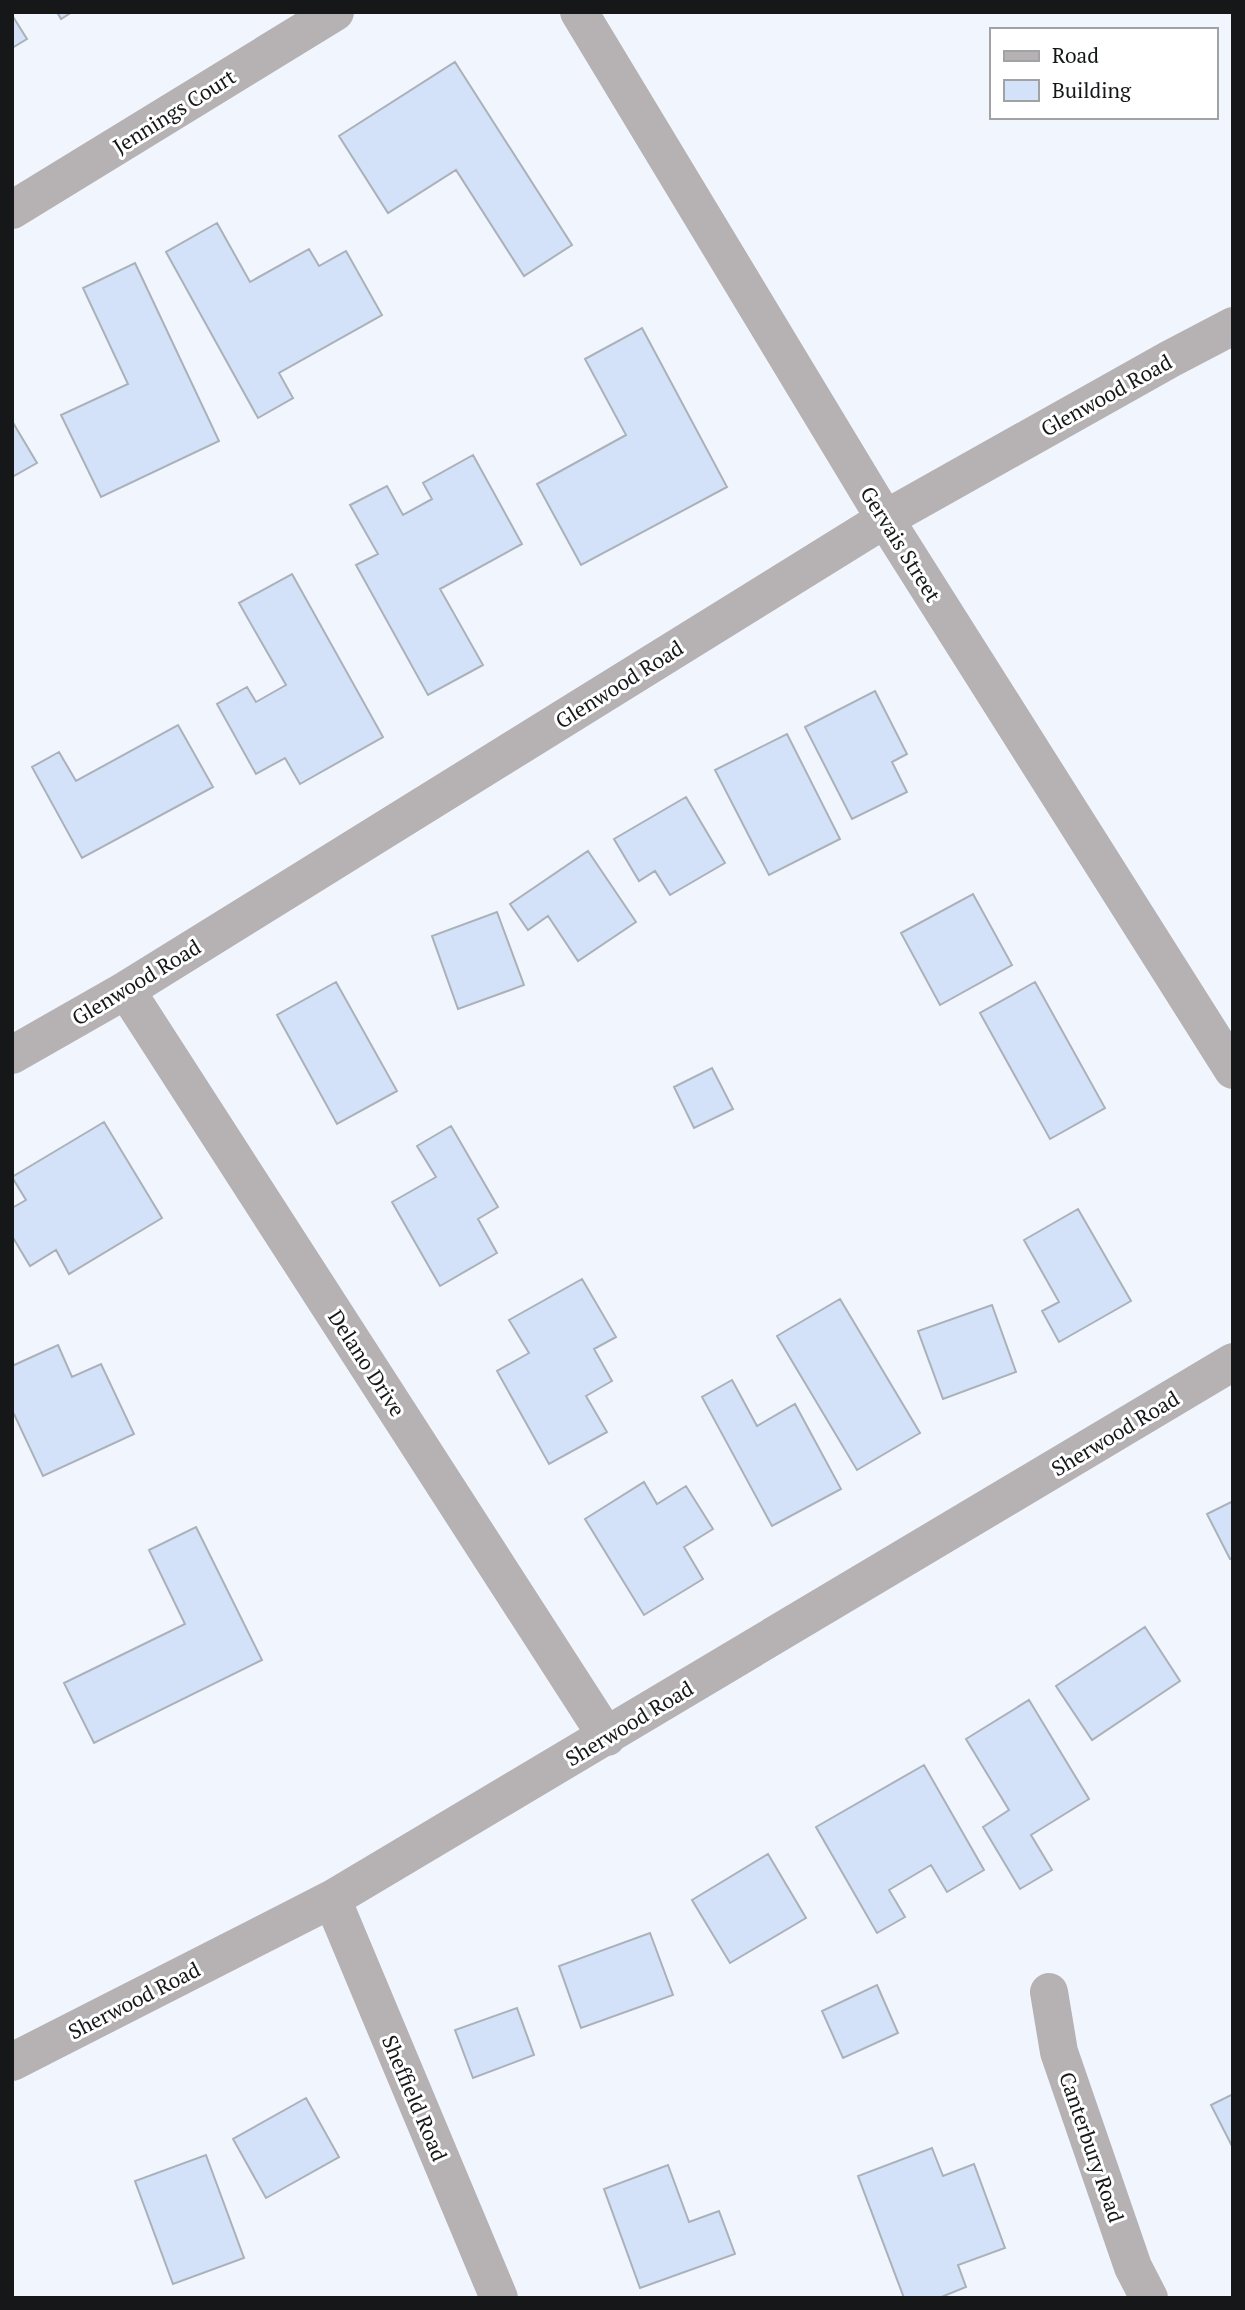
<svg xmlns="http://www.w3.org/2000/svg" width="1245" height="2310" font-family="'PT Serif',serif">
  <rect width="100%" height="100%" fill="#f1f6fe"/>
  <path fill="#d3e2f9" stroke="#abb1b8" stroke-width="2" d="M 57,12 L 72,12 L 61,19 Z
    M 12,15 L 27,39 L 12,48 Z
    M 455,62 L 572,245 L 524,276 L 456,170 L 388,213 L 339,136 Z
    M 217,223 L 250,282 L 309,249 L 319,266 L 346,251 L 382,315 L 279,373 L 293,398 L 258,418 L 166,252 Z
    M 135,263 L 219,441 L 101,497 L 61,415 L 128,384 L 83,288 Z
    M 642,328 L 727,487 L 581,565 L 537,484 L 626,435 L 585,359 Z
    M 12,421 L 37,463 L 12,477 Z
    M 473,455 L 522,544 L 440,589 L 483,665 L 428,695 L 356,565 L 378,554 L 350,505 L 387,486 L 403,515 L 432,499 L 423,483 Z
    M 292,574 L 383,737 L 300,784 L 285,758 L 256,774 L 217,704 L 247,687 L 256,702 L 286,685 L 239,603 Z
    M 875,691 L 907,754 L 892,762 L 907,792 L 852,819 L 805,727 Z
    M 178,725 L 213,787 L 82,858 L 32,767 L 59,752 L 76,781 Z
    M 787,734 L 840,839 L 769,875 L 715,770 Z
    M 686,797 L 725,863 L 670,895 L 655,871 L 639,881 L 614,839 Z
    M 588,851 L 636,922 L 578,961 L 548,916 L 528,930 L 510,904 Z
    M 973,894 L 1012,965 L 940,1005 L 901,933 Z
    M 497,912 L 524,985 L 458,1009 L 432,936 Z
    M 336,982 L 397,1091 L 337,1124 L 277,1015 Z
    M 1035,982 L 1105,1108 L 1050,1139 L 980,1013 Z
    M 712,1068 L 733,1109 L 694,1128 L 674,1087 Z
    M 104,1122 L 162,1218 L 69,1274 L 56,1250 L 30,1266 L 12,1236 L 12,1208 L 26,1200 L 12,1177 Z
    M 451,1126 L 498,1207 L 478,1219 L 497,1253 L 440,1286 L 392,1202 L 436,1177 L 417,1146 Z
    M 1078,1209 L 1131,1301 L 1059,1342 L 1042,1311 L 1059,1302 L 1024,1240 Z
    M 582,1279 L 616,1337 L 594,1349 L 612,1381 L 586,1396 L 607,1432 L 549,1464 L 497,1371 L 529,1353 L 509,1320 Z
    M 840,1299 L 920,1433 L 857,1470 L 777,1336 Z
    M 992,1305 L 1016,1372 L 943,1399 L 918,1331 Z
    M 58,1345 L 72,1377 L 101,1364 L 134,1434 L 43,1476 L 14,1414 L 12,1415 L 12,1366 Z
    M 732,1380 L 757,1426 L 795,1404 L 841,1489 L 772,1526 L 702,1397 Z
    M 644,1482 L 657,1504 L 686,1486 L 713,1529 L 684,1547 L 703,1579 L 644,1615 L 585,1519 Z
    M 1233,1501 L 1233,1558 L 1230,1559 L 1207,1514 Z
    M 196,1527 L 262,1660 L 94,1743 L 64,1683 L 185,1624 L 149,1550 Z
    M 1145,1627 L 1180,1681 L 1092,1740 L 1056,1686 Z
    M 1029,1700 L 1089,1799 L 1031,1835 L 1052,1870 L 1020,1889 L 983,1827 L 1009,1810 L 966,1739 Z
    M 924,1765 L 984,1870 L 947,1892 L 931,1865 L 889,1890 L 905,1917 L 877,1933 L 816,1827 Z
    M 768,1854 L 806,1918 L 730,1963 L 692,1900 Z
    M 650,1933 L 673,1995 L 581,2028 L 559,1966 Z
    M 877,1985 L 898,2033 L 843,2058 L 822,2011 Z
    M 517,2008 L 534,2055 L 473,2078 L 455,2030 Z
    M 1233,2094 L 1233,2148 L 1211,2105 Z
    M 306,2098 L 339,2157 L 266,2198 L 233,2139 Z
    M 932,2148 L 943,2176 L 974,2164 L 1005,2248 L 958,2265 L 966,2287 L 939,2298 L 904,2298 L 858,2176 Z
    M 206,2155 L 244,2258 L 173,2284 L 135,2181 Z
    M 668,2165 L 689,2222 L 719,2211 L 735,2254 L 640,2288 L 604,2189 Z"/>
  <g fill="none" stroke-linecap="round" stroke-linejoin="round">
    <path stroke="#b6b1b2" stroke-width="38" d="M 579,12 L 885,519 L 1233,1070
      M 12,210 L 335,12
      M 126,990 L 607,1737
      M 12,1055 L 126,990 L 885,519 L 1170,359 L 1233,326
      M 332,1899 L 499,2298
      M 1049,1992 L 1059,2052 L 1133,2267 L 1149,2298
      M 12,2062 L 332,1899 L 1233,1362"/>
  </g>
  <g text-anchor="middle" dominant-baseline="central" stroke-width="6" stroke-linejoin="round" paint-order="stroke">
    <g font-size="21" fill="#151719" stroke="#fff">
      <text transform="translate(174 111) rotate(-32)">Jennings Court</text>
      <text transform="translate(1106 395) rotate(-29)">Glenwood Road</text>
      <text transform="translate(901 544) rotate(58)">Gervais Street</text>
      <text transform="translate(619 684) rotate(-32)">Glenwood Road</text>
      <text transform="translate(136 982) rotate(-31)">Glenwood Road</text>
      <text transform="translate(367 1363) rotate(57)">Delano Drive</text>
      <text transform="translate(1115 1433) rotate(-31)">Sherwood Road</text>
      <text transform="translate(629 1723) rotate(-31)">Sherwood Road</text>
      <text transform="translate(134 2000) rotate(-27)">Sherwood Road</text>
      <text transform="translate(415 2098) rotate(67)">Sheffield Road</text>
      <text transform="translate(1092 2147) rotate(71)">Canterbury Road</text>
    </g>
  </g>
  <rect width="1245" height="2310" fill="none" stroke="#151719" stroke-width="28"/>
  <rect x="990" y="28" width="228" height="91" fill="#ffffff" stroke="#a1a2a3" stroke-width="2"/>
  <rect x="1004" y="51" width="35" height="10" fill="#b6b1b2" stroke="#a1a2a3" stroke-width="2"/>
  <text x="1052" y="63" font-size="21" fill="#151719">Road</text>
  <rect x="1004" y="80" width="35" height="21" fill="#d3e2f9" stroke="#a1a2a3" stroke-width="2"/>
  <text x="1052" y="98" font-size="21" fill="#151719">Building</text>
</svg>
